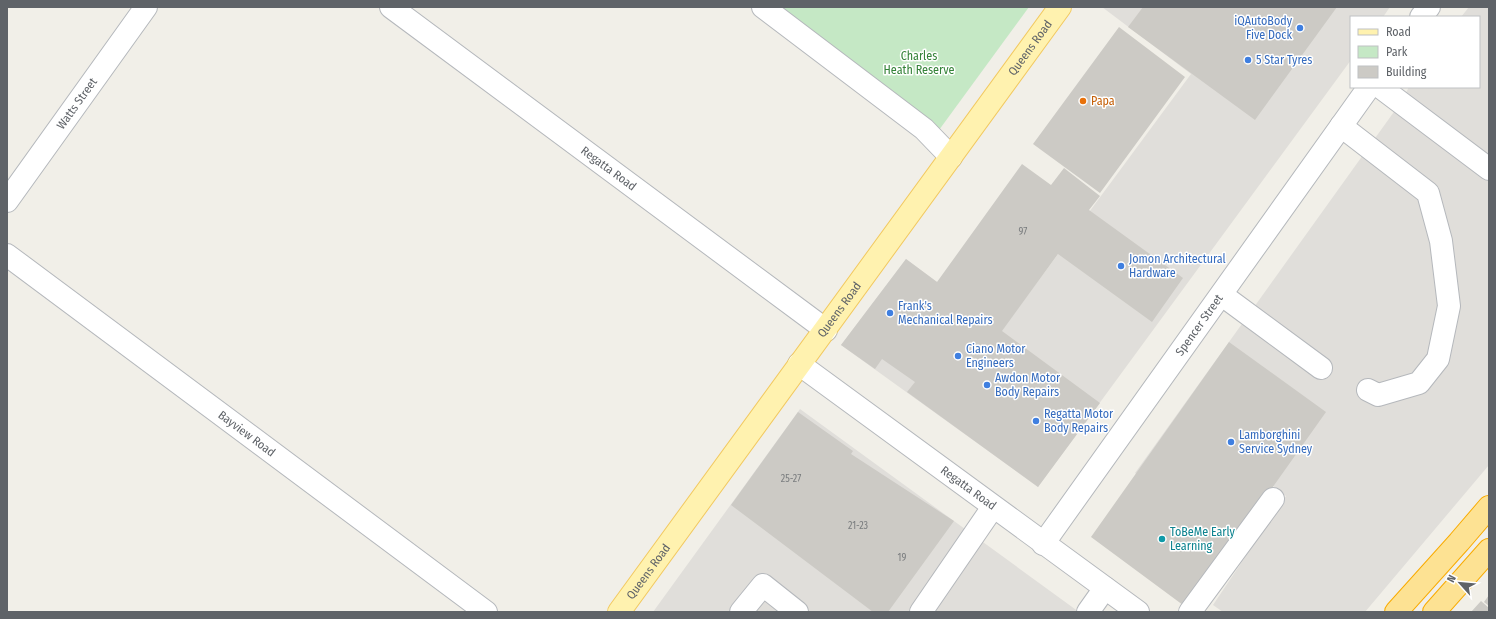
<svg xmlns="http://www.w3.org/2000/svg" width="1496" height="619" font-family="'Fira Sans Condensed',sans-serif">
  <rect width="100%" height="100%" fill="#f1efe8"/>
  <path fill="#e0deda" d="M 1102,7 L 1390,7 L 1383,17 L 1351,17 L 1351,60 L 1038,487 L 841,345 L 906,259 L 1002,330 L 1191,74 Z
    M 1469,7 L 1489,7 L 1489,465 L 1365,612 L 1223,612 L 1213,605 L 1286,496 L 1273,486 L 1233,542 L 1135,473 L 1401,102 L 1409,87 L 1479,87 L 1479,17 L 1461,17 Z
    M 800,409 L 1079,612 L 653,612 Z"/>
  <path fill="#c5e8c5" d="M 751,7 L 1029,7 L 931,141 Z"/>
  <path fill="#cccac5" d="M 1143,7 L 1337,7 L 1255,120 L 1128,27 Z
    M 1119,27 L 1185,77 L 1100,193 L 1033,144 Z
    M 1022,164 L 1051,185 L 1064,168 L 1100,196 L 1089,210 L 1183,278 L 1152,322 L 1058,254 L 1002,331 L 1100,403 L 1038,487 L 907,392 L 915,382 L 882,359 L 875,369 L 841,345 L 906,259 L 937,282 Z
    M 1229,342 L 1326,412 L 1187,608 L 1091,537 Z
    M 798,412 L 853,451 L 851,454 L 954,521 L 888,612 L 873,612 L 731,505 Z
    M 1489,595 L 1489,606 L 1484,602 Z
    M 1481,601 L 1489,608 L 1489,612 L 1471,612 Z"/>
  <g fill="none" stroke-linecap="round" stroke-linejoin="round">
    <g stroke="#b5b8bc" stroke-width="24">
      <g id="minor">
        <path id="s1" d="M 391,7 L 826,330"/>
        <path d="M 763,7 L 924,129 L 951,157"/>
        <path d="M 1421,17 L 1429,7"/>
        <path d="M 1380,87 L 1489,169"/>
        <path d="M 1341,126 L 1428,193 L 1441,241 L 1449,306 L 1438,359 L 1419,383 L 1378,395 L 1368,390"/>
        <path id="s2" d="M 7,201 L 146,7"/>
        <path id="s3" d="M 7,255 L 486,612"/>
        <path d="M 1222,295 L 1321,368"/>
        <path id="s4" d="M 799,364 L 1138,612"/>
        <path id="s5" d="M 1043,544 L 1369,87"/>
        <path d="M 741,612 L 763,585 L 797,612"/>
        <path d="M 921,612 L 993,507"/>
        <path d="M 1088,612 L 1105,588"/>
        <path d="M 1190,612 L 1273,499"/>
      </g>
    </g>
    <g stroke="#f2c960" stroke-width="24">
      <g id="major">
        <path id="s6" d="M 619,612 L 1060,7"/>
      </g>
    </g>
    <g stroke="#f9ab00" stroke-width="24">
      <path id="highway" d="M 1396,612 L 1459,542 L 1489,507
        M 1434,612 L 1489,550"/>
    </g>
    <use href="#minor" stroke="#fff" stroke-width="22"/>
    <use href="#major" stroke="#fff2af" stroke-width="22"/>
    <use href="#highway" stroke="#fde293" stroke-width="22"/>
  </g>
  <g fill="#3f7fe0" stroke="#fff" stroke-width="1.5">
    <circle cx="1300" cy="28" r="4"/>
    <circle cx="1248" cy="60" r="4"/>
    <circle cx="1121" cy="266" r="4"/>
    <circle cx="890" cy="313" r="4"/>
    <circle cx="958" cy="356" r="4"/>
    <circle cx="987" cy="385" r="4"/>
    <circle cx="1036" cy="421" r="4"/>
    <circle cx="1231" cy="442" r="4"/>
  </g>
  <circle fill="#e8710a" stroke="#fff" stroke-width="1.5" cx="1083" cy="101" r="4"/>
  <circle fill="#0f9aa8" stroke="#fff" stroke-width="1.5" cx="1162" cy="539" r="4"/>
  <g text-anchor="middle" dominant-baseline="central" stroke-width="3" stroke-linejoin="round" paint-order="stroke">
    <g font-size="10" fill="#7a7d7f">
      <text x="1023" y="232">97</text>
      <text x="791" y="479">25-27</text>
      <text x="858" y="526">21-23</text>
      <text x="902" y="558">19</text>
    </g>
    <g font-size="12" fill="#366cbe" stroke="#fff" text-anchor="start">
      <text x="1292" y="21" text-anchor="end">iQAutoBody<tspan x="1292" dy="14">Five Dock</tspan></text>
      <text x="1256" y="60">5 Star Tyres</text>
      <text x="1129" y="259">Jomon Architectural<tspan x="1129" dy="14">Hardware</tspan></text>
      <text x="898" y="306">Frank's<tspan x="898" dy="14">Mechanical Repairs</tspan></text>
      <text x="966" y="349">Ciano Motor<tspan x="966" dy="14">Engineers</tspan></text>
      <text x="995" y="378">Awdon Motor<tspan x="995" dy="14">Body Repairs</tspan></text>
      <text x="1044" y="414">Regatta Motor<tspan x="1044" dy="14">Body Repairs</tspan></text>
      <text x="1239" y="435">Lamborghini<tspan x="1239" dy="14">Service Sydney</tspan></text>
    </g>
    <g font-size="12" fill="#5f6368" stroke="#fff">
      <text stroke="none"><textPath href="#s6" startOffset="698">Queens Road</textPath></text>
      <text stroke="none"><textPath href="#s2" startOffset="120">Watts Street</textPath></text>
      <text stroke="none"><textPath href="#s1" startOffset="271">Regatta Road</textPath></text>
      <text stroke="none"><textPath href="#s6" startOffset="374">Queens Road</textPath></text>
      <text stroke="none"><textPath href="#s5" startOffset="269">Spencer Street</textPath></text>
      <text stroke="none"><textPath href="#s3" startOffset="299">Bayview Road</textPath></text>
      <text stroke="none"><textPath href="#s4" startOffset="210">Regatta Road</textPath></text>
      <text stroke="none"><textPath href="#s6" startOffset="50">Queens Road</textPath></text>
    </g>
    <g font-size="12" fill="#348238" stroke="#fff">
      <text x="919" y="56">Charles<tspan x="919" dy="14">Heath Reserve</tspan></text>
    </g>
    <g font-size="12" fill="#c56008" stroke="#fff" text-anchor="start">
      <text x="1091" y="101">Papa</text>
    </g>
    <g font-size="12" fill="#0d838f" stroke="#fff" text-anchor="start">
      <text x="1170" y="532">ToBeMe Early<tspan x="1170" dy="14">Learning</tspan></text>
    </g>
  </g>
  <rect width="1496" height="619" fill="none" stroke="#5f6368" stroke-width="16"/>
  <rect x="1350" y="16" width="130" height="72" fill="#ffffff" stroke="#bfc1c3"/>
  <rect x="1358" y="29" width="20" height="6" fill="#fff2af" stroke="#bfc1c3"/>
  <text x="1386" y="36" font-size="12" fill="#5f6368">Road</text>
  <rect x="1358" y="46" width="20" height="12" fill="#c5e8c5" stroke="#bfc1c3"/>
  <text x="1386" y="56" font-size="12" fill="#5f6368">Park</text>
  <rect x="1358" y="66" width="20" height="12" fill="#cccac5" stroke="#bfc1c3"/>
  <text x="1386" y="76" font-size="12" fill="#5f6368">Building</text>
  <g transform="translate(1460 583) rotate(297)" stroke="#ffffff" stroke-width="3" paint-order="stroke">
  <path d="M0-3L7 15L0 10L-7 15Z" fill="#5f6368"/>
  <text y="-6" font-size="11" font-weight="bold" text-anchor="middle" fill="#5f6368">N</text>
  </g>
</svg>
